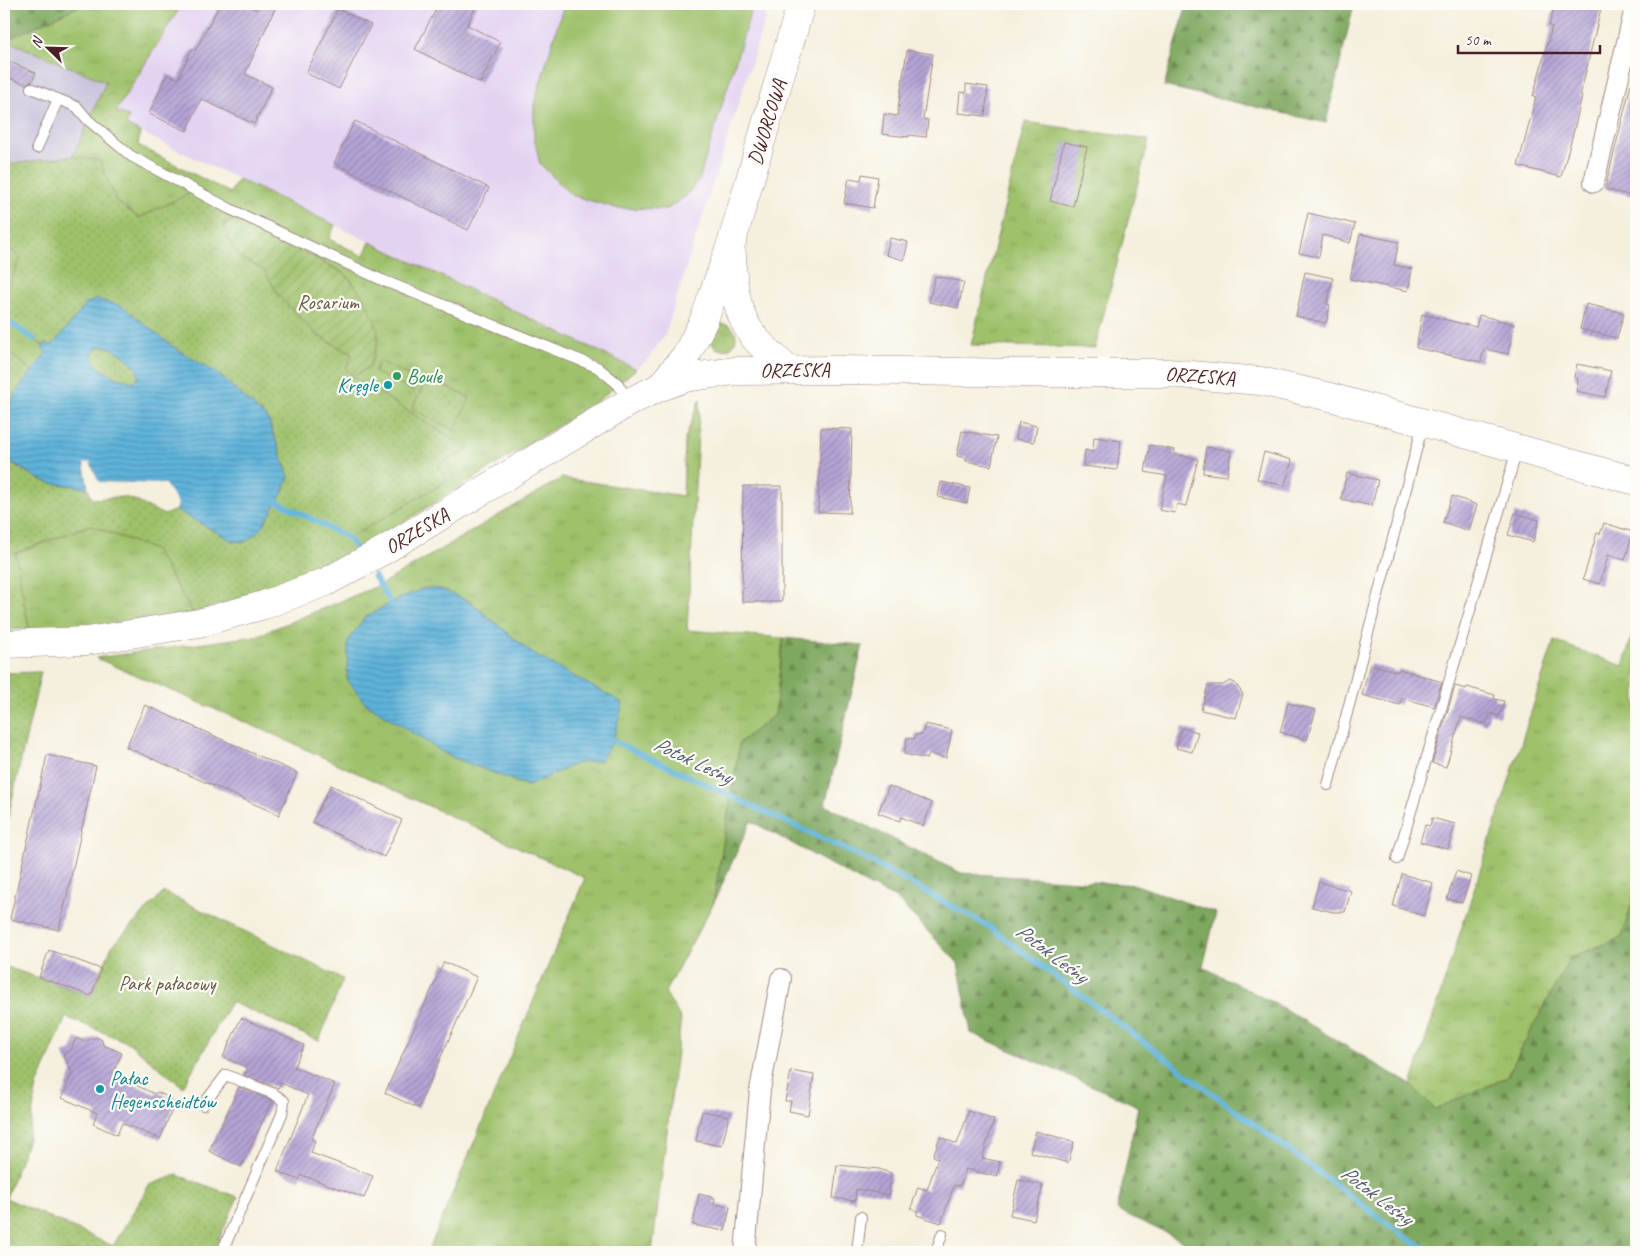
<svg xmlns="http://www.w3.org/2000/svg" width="1640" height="1256" font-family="Caveat,sans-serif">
  <defs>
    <pattern id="grass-tufts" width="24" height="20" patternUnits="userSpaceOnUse" patternTransform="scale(1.25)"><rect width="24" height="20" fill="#9ec16a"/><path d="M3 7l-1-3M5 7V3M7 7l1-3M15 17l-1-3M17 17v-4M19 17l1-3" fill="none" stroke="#8aa55c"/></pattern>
    <pattern id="forest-firs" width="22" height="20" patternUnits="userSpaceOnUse" patternTransform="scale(1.25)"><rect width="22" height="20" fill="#7ea75e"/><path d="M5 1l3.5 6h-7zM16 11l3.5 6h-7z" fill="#69874e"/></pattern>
    <pattern id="park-dots" width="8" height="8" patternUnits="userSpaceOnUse" patternTransform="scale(1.25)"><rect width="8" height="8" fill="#9ec16a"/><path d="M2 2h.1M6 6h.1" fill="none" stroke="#8aa55c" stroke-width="1.8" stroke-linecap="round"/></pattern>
    <pattern id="garden-furrows" width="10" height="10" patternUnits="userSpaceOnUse" patternTransform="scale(1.25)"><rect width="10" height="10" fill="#9ec16a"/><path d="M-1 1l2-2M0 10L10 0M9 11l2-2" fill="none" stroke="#8aa55c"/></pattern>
    <pattern id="water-rules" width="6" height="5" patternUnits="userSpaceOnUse" patternTransform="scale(1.25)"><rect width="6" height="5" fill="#5eb3da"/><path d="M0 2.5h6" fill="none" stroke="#5091b1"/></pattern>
    <pattern id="building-hatch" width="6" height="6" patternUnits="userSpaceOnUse" patternTransform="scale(1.25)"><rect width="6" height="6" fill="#b4a4d6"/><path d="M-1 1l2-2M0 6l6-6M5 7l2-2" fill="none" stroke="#9485ae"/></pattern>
  </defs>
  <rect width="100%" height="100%" fill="#fdfcf7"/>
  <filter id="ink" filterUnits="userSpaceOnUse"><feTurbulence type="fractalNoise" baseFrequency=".02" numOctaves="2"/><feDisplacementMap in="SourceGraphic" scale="10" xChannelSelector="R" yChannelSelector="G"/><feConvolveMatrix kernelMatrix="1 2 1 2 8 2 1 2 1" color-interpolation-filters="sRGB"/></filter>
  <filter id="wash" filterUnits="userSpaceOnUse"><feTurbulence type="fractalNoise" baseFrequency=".0096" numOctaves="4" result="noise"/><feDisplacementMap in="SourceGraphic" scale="20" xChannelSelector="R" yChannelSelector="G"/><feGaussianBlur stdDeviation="1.12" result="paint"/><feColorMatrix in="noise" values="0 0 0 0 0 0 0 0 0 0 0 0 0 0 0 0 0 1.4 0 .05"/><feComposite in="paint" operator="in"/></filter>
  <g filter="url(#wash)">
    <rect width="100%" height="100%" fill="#f5f0de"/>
    <path fill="#e3d3f2" d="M 182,4 L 770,4 L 665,334 L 648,359 L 636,369 L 125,125 L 128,117 L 116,111 Z"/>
    <path fill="#c6c0da" d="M 5,40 L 106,82 L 73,156 L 11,164 L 4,160 L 4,44 Z"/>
    <path fill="url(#grass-tufts)" stroke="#74704a" fill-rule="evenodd" d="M 84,4 L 182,4 L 116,111 L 129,117 L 126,125 L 140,132 L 138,145 L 230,193 L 238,179 L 335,225 L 329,239 L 363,256 L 370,242 L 636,369 L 594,404 L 357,551 L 348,538 L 447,481 L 438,465 L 469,449 L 353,377 L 370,366 L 353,282 L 345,274 L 196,190 L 139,218 L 116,201 L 100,161 L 73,156 L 106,82 L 5,40 Z
      M 1025,122 L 1149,140 L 1095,348 L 971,345 Z
      M 4,246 L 21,257 L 4,297 Z
      M 4,319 L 42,345 L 46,353 L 33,371 L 4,349 Z
      M710 337a13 13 0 1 1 26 0a13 13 0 1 1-26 0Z
      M 700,399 L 687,630 L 783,638 L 775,715 L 740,742 L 713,904 L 665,992 L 681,1019 L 652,1252 L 428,1252 L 585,878 L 277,736 L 96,658 L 256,636 L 380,585 L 562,478 L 683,496 L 685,439 ZM 424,588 L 470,601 L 533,654 L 600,761 L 577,763 L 528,786 L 449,756 L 364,702 L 365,617 L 391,603 Z
      M 90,525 L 155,550 L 193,613 L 85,628 L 29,629 L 15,554 Z
      M 1636,623 L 1636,889 L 1622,937 L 1570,958 L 1506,1078 L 1435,1110 L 1411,1085 L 1554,641 L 1623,666 Z"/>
    <path fill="url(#forest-firs)" stroke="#646344" d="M 4,4 L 84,4 L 6,40 L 4,44 Z
      M 1187,4 L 1354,4 L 1326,123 L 1164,86 Z
      M 783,638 L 863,645 L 825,805 L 961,873 L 1136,885 L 1216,913 L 1203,967 L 1276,1004 L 1411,1085 L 1435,1109 L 1506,1078 L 1570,958 L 1622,937 L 1636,889 L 1636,1252 L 1207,1252 L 1117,1210 L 1138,1106 L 971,1033 L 958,963 L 896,898 L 872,887 L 751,821 L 713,904 L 740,742 L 775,715 Z"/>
    <path fill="url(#park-dots)" stroke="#74704a" d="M 73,156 L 100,161 L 116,201 L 139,218 L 196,190 L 228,214 L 240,219 L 224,223 L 239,257 L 264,270 L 317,335 L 352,354 L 353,377 L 469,449 L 438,465 L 447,481 L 349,538 L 357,551 L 316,575 L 193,613 L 155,550 L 90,525 L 15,553 L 29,629 L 4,630 L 4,454 C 24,480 59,482 88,488 L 92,499 L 124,497 L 134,500 L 164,515 L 176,510 L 233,541 L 246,542 L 261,529 L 283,492 L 289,477 L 268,419 L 218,374 L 175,348 L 86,304 L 53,346 L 46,344 L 42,345 L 4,319 L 4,297 L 21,257 L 4,246 L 4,160 L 11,164 Z
      M 106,346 C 119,351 138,363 139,378 L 133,382 L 114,377 L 97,366 L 92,355 L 97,347 Z
      M 4,349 L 33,371 L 20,387 L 4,414 Z
      M 427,377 L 470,398 L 455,430 L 412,409 Z
      M 41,672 L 4,835 L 4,673 Z
      M 164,892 L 343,979 L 319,1041 L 231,1002 L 183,1087 L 129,1043 L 66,1017 L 37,1086 L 28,1139 L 6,1198 L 113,1246 L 149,1185 L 177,1175 L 238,1197 L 213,1252 L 4,1252 L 4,966 L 91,996 L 112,946 Z"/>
    <path fill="url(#garden-furrows)" stroke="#74704a" d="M 240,219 L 345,274 C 358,287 380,320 378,339 C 377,348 372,357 370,366 L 353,377 L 346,368 L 352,354 L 317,335 L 279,296 L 264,270 L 239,257 L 230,242 L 223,224 Z"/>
    <path fill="#9ec16a" stroke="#74704a" d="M 564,4 L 753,4 L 699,180 L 686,196 L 667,209 L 616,208 L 571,195 L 540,164 L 534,137 L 534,104 Z
      M 379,361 L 419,380 L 414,391 L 374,372 Z"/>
    <path fill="url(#water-rules)" stroke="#546982" fill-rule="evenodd" d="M 96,299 L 122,306 L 175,348 L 218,374 L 268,419 L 289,477 L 283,492 L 261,529 L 246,542 L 233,541 L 176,510 L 178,503 L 165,484 L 99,482 L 90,462 L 84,464 L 88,488 L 50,483 L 37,478 L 8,460 L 4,454 L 4,414 L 20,387 L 46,353 L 42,347 L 46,344 L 53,345 L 86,304 ZM 106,346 C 119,351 138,363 139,378 L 132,382 L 114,377 L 97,366 L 92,355 L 97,347 Z
      M 424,588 L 441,589 L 470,602 L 533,654 L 623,703 L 613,741 L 600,761 L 577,763 L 528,786 L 449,756 L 364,702 L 347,679 L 348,641 L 365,617 L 391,603 Z"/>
    <path fill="#f5f0de" d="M 90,462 L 99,482 L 165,484 L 178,503 L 176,510 L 174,511 L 176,504 L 164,486 L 98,484 L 89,465 L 87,465 L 91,488 L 89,490 L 84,463 Z"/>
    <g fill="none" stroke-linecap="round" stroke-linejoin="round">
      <path stroke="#5eb3da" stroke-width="5.5" d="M 4,319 L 34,339
        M 271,498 L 348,538 L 356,549
        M 374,576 L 391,603
        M 613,741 L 870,861 L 988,926 L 1408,1239 L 1434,1252"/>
    </g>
    <g id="blocks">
      <path fill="url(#building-hatch)" d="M 220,4 L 243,4 L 256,10 L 259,4 L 277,4 L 245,74 L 272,87 L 254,124 L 201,99 L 187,131 L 149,114 L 167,74 L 178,79 L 192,49 L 195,51 Z
        M 439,4 L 477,4 L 467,25 L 500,42 L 480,83 L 415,49 Z
        M 1555,4 L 1602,4 L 1580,96 L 1582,96 L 1574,130 L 1561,177 L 1518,166 L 1536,97 L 1533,96 L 1552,27 L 1549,26 Z
        M 338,9 L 371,25 L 339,89 L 306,73 Z
        M 907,50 L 933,54 L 923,119 L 928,120 L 926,137 L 909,135 L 909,137 L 882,134 L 884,114 L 897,116 Z
        M 10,62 L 36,73 L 32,81 L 25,84 L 4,76 Z
        M 966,84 L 988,87 L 985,116 L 958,113 L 960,92 L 966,93 Z
        M 1631,84 L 1636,85 L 1636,197 L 1605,189 Z
        M 355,121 L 489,188 L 468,230 L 334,163 Z
        M 1064,142 L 1087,147 L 1073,207 L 1050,201 Z
        M 862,174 L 878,177 L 873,208 L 844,203 L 849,178 L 861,180 Z
        M 1308,213 L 1355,224 L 1350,243 L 1323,235 L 1319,257 L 1299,253 Z
        M 1360,234 L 1399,242 L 1394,265 L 1412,269 L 1408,291 L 1350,279 Z
        M 890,238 L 908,242 L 904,260 L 886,255 Z
        M 1305,272 L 1333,278 L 1327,304 L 1330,305 L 1326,323 L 1296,316 Z
        M 935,276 L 964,282 L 958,308 L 929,302 Z
        M 1586,304 L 1624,313 L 1617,338 L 1580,329 Z
        M 1422,314 L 1476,327 L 1479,315 L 1514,324 L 1508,354 L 1484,349 L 1481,362 L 1416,348 Z
        M 1577,364 L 1611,371 L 1605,397 L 1576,391 L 1578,379 L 1574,377 Z
        M 1019,422 L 1037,426 L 1034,442 L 1016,439 Z
        M 821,428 L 852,429 L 850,513 L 818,512 Z
        M 962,431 L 997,437 L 991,466 L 966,461 L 966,458 L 957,456 Z
        M 1094,437 L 1121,441 L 1117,470 L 1083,466 L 1085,450 L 1093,452 Z
        M 1150,445 L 1175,450 L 1174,454 L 1198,459 L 1186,506 L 1177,504 L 1175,513 L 1159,510 L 1167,476 L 1145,472 Z
        M 1206,447 L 1231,451 L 1227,476 L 1203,473 Z
        M 1264,452 L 1292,460 L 1285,486 L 1257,479 Z
        M 1347,473 L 1378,480 L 1372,506 L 1341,499 Z
        M 941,482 L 970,488 L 967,503 L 938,497 Z
        M 743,486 L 782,486 L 782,602 L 742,602 Z
        M 1452,496 L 1477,505 L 1469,531 L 1443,522 Z
        M 1515,513 L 1539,520 L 1533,542 L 1508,535 Z
        M 1604,523 L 1633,532 L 1625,560 L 1608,555 L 1600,584 L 1583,579 L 1597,533 L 1600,534 Z
        M 1370,664 L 1398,672 L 1399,669 L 1442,682 L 1434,707 L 1402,698 L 1400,705 L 1362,695 Z
        M 1230,681 L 1235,683 L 1243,694 L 1236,718 L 1201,710 L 1208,685 L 1223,685 Z
        M 1455,686 L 1466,689 L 1467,687 L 1495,695 L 1494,699 L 1504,701 L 1499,716 L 1490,713 L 1486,724 L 1461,717 L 1446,767 L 1432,763 Z
        M 1288,703 L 1316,710 L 1307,740 L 1280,732 Z
        M 145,705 L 297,773 L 279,815 L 126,747 Z
        M 925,724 L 952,730 L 946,758 L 929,754 L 927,759 L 904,754 L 907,738 L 914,739 L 916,734 L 922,735 Z
        M 1182,728 L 1198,732 L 1192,752 L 1176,748 Z
        M 47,755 L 96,766 L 59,930 L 10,919 Z
        M 331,785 L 402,820 L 384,857 L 312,822 Z
        M 889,786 L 932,803 L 923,826 L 901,817 L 900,821 L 878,813 Z
        M 1432,818 L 1455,824 L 1448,849 L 1420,842 L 1425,825 L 1430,826 Z
        M 1456,871 L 1471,876 L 1462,903 L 1447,899 Z
        M 1402,874 L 1433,883 L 1424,916 L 1393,906 Z
        M 1319,882 L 1351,891 L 1345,912 L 1333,912 L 1312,907 Z
        M 49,950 L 101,969 L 91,996 L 39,977 Z
        M 444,962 L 477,977 L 418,1108 L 385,1093 Z
        M 241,1018 L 304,1045 L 294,1067 L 335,1084 L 311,1139 L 315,1141 L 311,1153 L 373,1176 L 364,1198 L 302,1175 L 299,1180 L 277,1171 L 308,1095 L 281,1083 L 278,1088 L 244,1075 L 248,1068 L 223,1057 Z
        M 96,1037 L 102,1040 L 103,1045 L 122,1053 L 114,1071 L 133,1080 L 131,1083 L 155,1094 L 157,1092 L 172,1099 L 171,1102 L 175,1103 L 160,1139 L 122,1123 L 117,1135 L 93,1124 L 97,1113 L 62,1098 L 72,1073 L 63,1053 L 71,1050 L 76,1038 L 85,1042 Z
        M 791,1071 L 814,1075 L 808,1115 L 789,1111 L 791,1101 L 785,1101 Z
        M 239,1087 L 272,1101 L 241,1167 L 209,1151 Z
        M 702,1111 L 729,1116 L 722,1146 L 696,1141 Z
        M 969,1111 L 994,1120 L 982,1158 L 1000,1162 L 997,1177 L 966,1169 L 960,1186 L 954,1185 L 941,1223 L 917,1215 L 917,1211 L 911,1208 L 918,1187 L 927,1190 L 938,1158 L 933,1156 L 940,1137 L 957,1144 Z
        M 1036,1131 L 1074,1142 L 1068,1163 L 1030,1152 Z
        M 837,1165 L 879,1169 L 891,1173 L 889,1195 L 856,1189 L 855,1201 L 833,1198 Z
        M 1018,1180 L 1043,1185 L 1034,1220 L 1010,1215 Z
        M 699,1194 L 715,1198 L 714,1204 L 730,1207 L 725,1231 L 693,1225 Z"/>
    </g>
  </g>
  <g filter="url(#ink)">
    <use href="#blocks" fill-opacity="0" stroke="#a08884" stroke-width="1"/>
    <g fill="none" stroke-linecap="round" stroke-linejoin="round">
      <g stroke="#a08884" stroke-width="12">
        <path id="lane" d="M 31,88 L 77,107 L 88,120 L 131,156 L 230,209 L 382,280 L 597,367 L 618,384 L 628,401
          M 37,148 L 58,99
          M 1328,785 L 1423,424
          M 1397,859 L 1517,450
          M 203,1105 L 226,1075 L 274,1094 L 284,1101 L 282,1114 L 222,1252
          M 857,1252 L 861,1217
          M 936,1252 L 942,1234"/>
      </g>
      <g stroke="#a08884" stroke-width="22">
        <path id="street" d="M 1594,182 L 1636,4
          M 745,1252 L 760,1090 L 781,979"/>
      </g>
      <g stroke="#a08884" stroke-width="29">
        <path id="secondary" d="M 732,255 C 732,283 736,314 754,337 C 764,349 777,359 788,370
          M 660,387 L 687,354 L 704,320 L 732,241 L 801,4
          M 4,644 L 87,641 L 199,623 L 264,605 L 326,582 L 386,549 L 629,402 L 660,387 L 685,378 L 734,371 L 840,370 L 1023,373 L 1168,373 L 1260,381 L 1330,397 L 1636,481"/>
      </g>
      <use href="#lane" stroke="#fff" stroke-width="10"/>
      <use href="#street" stroke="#fff" stroke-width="20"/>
      <use href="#secondary" stroke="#fff" stroke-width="28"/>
    </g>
  </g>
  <circle fill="#2e9e5b" stroke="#fdfcf7" stroke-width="2" cx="397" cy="376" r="5"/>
  <g fill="#0f9aa8" stroke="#fdfcf7" stroke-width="2">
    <circle cx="388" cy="385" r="5"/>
    <circle cx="100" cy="1089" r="5"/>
  </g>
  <g text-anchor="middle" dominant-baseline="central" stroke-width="4.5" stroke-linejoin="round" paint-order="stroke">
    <g font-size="20" fill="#4a1f2b" stroke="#fdfcf7">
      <text transform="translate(767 122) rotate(-73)">DWORCOWA</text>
      <text transform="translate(795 370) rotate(-1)">ORZESKA</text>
      <text transform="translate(1200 376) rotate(4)">ORZESKA</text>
      <text transform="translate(417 531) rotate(-31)">ORZESKA</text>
    </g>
    <g font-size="20" fill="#675841" stroke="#fdfcf7">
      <text x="328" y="302">Rosarium</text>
      <text x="167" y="983">Park pałacowy</text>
    </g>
    <g font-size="20" fill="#27864d" stroke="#fdfcf7" text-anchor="start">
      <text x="407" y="376">Boule</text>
    </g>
    <g font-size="20" fill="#0d838f" stroke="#fdfcf7" text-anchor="end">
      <text x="378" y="385">Kręgle</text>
      <text x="110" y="1078" text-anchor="start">Pałac<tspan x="110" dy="23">Hegenscheidtów</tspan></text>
    </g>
    <g font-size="21" font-style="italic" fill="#525a71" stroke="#fdfcf7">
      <text transform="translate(693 760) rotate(25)">Potok Leśny</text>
      <text transform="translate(1052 953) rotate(37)">Potok Leśny</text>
      <text transform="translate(1377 1195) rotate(37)">Potok Leśny</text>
    </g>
  </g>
  <rect width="1640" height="1256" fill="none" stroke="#fdfcf7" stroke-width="20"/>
  <g transform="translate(48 48) rotate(293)" stroke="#fdfcf7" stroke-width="4" paint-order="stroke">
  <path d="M0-4L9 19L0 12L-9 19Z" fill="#4a1f2b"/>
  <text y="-8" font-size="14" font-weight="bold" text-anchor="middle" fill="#4a1f2b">N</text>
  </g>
  <path d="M1458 45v8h142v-8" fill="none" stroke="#4a1f2b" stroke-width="2.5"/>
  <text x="1465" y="45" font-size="15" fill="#4a1f2b" stroke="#fdfcf7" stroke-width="4" paint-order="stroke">50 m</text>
</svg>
